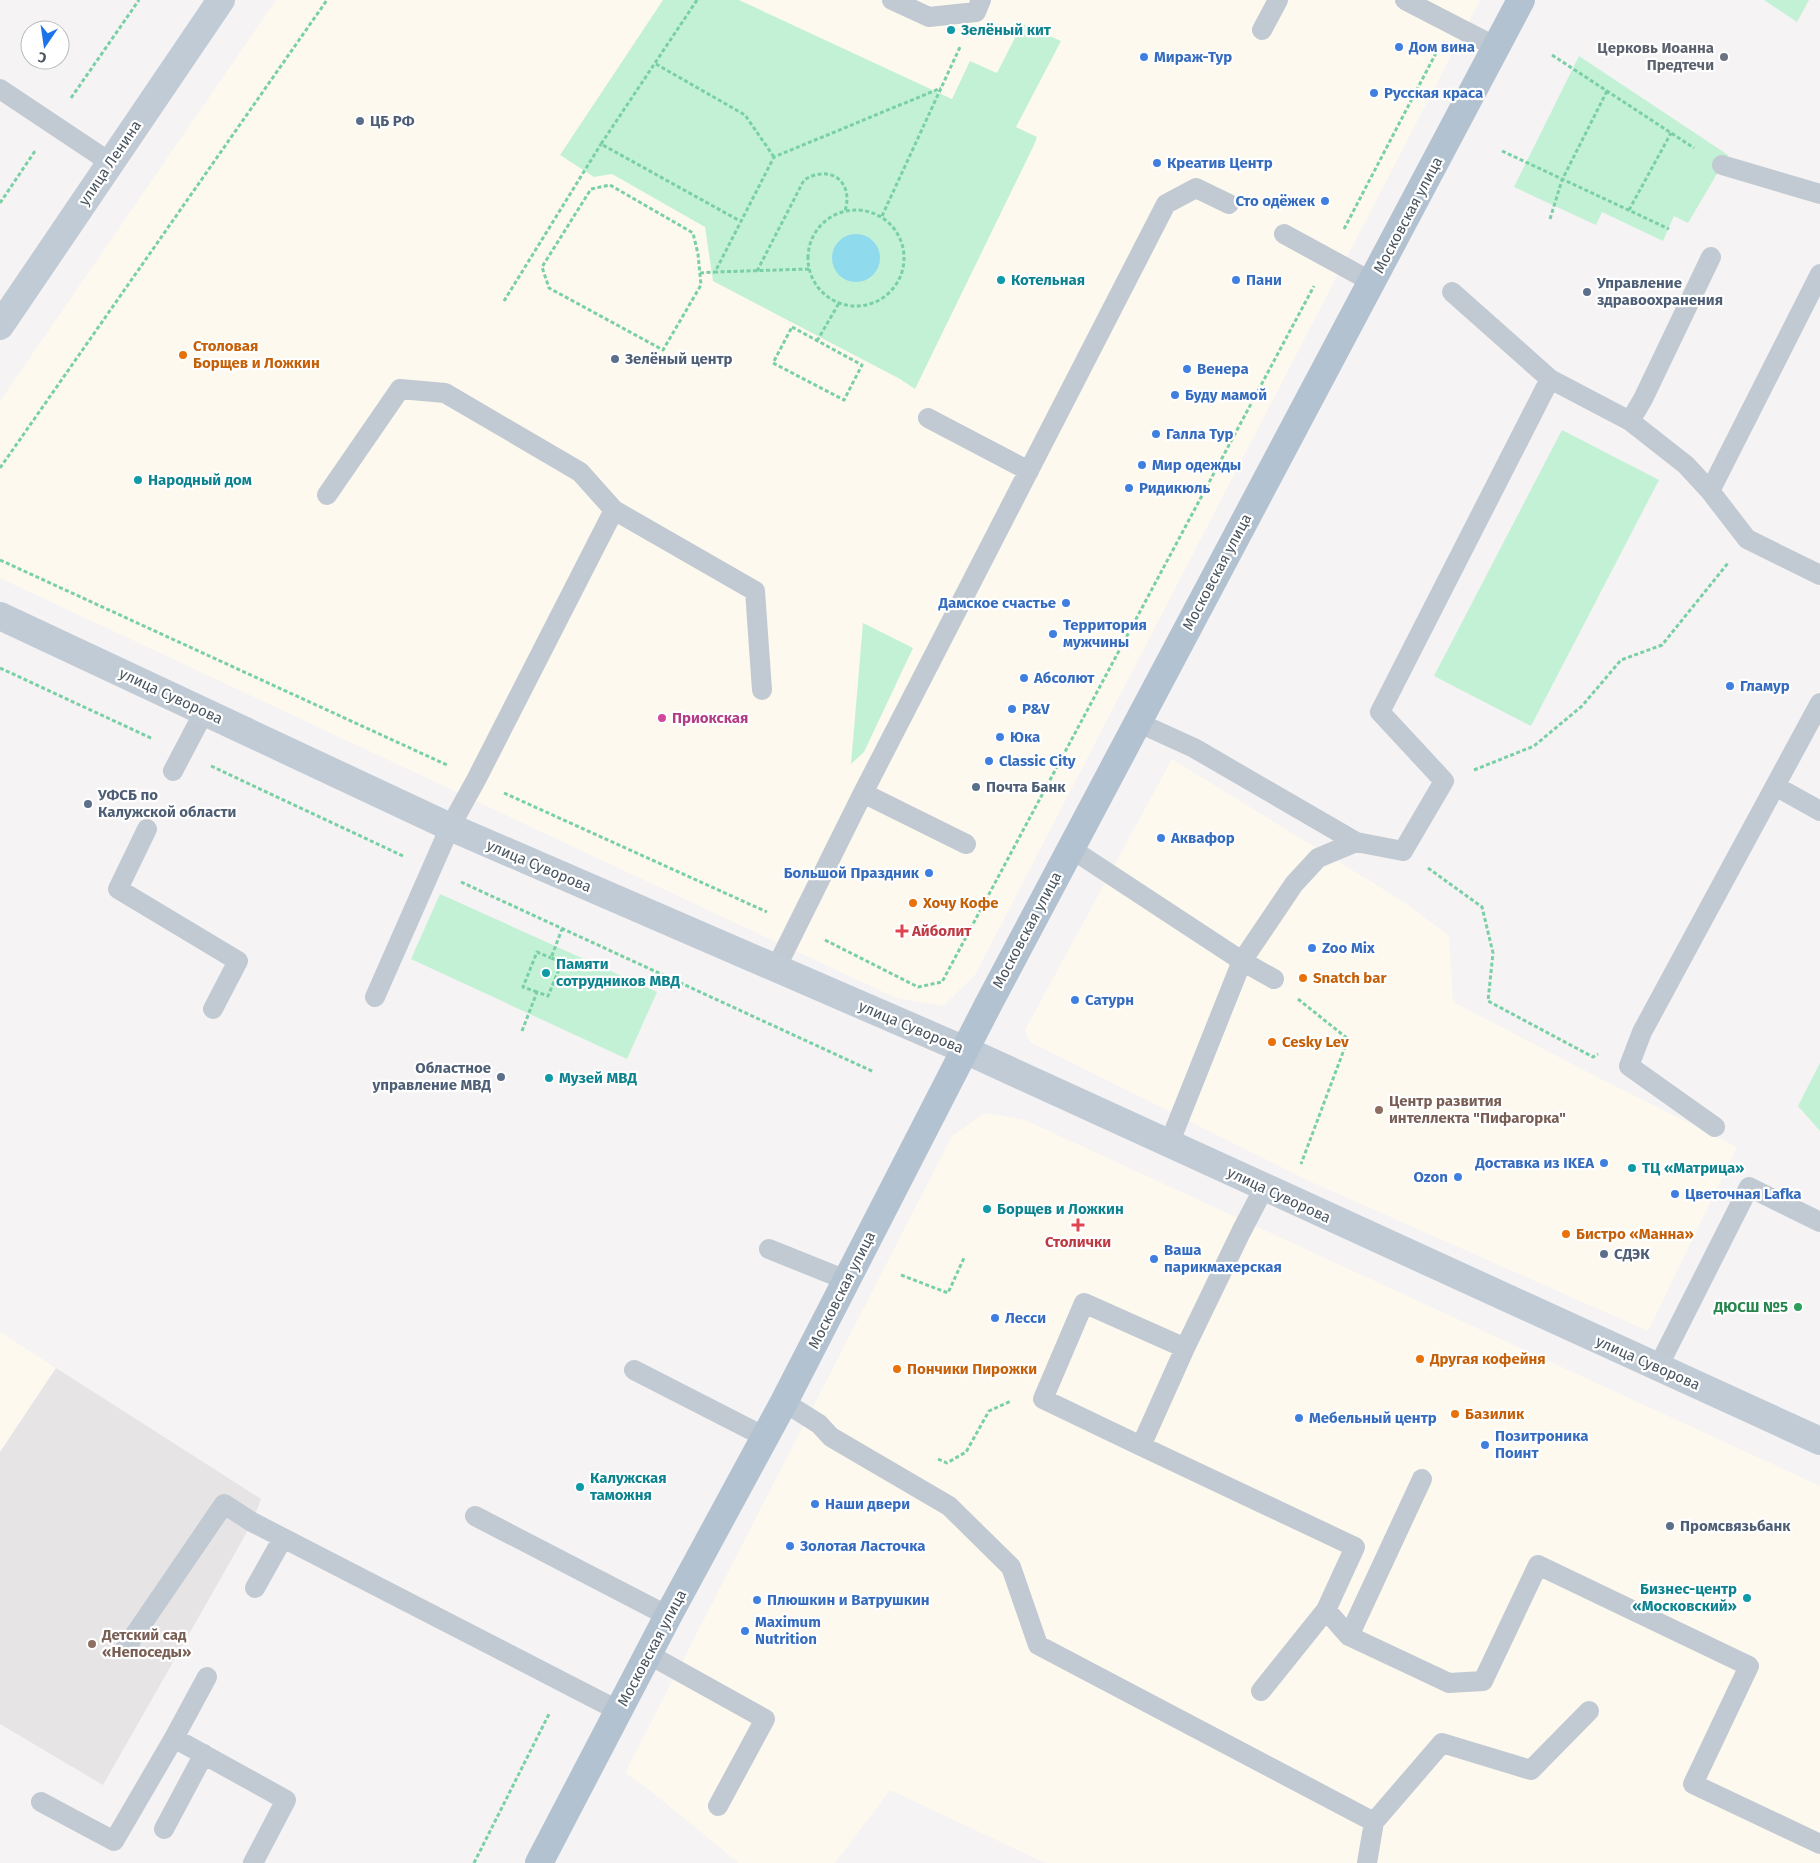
<svg xmlns="http://www.w3.org/2000/svg" width="1820" height="1863" font-family="'Fira Sans',sans-serif">
  <rect width="100%" height="100%" fill="#f5f3f3"/>
  <path fill="#fdf9ef" d="M 276,0 L 1480,0 L 975,975 L 943,1006 L 896,998 L 0,578 L 0,401 Z
    M 1172,759 L 1404,902 L 1449,936 L 1453,1002 L 1605,1081 L 1737,1147 L 1648,1331 L 1309,1181 L 1030,1042 L 1025,1030 Z
    M 985,1113 L 1025,1120 L 1820,1486 L 1820,1863 L 1045,1863 L 890,1790 L 835,1863 L 739,1863 L 643,1785 L 625,1773 L 952,1136 Z
    M 0,1332 L 56,1368 L 0,1452 Z"/>
  <path fill="#e6e4e5" d="M 56,1368 L 261,1499 L 252,1522 L 238,1548 L 103,1785 L 0,1724 L 0,1452 Z"/>
  <path fill="#c3f1d5" d="M 663,0 L 739,0 L 952,99 L 970,61 L 997,73 L 1022,24 L 1061,41 L 1016,127 L 1037,137 L 1034,145 L 915,389 L 900,379 L 713,281 L 705,227 L 612,174 L 594,177 L 560,155 Z
    M 1764,0 L 1809,0 L 1797,22 Z
    M 1579,56 L 1728,155 L 1688,223 L 1674,216 L 1663,241 L 1602,212 L 1596,225 L 1514,187 Z
    M 1562,430 L 1659,480 L 1531,726 L 1434,676 Z
    M 863,623 L 913,648 L 864,752 L 851,764 Z
    M 440,894 L 657,992 L 627,1059 L 411,959 Z
    M 1820,1063 L 1820,1131 L 1798,1106 Z"/>
  <path fill="#90daee" d="M832 258a24 24 0 1 1 48 0a24 24 0 1 1-48 0Z"/>
  <g fill="none" stroke-linecap="round" stroke-linejoin="round">
    <path stroke="#7ad0a6" stroke-width="3" stroke-dasharray="4 2.5" stroke-linecap="butt" d="M 697,0 L 601,144 L 740,221
      M 1552,55 L 1694,148
      M 656,64 L 745,115 L 774,157
      M 71,98 L 139,0
      M 1502,151 L 1669,229
      M 610,185 L 693,233 L 698,254 L 701,285 L 663,350 L 549,288 L 542,267 L 591,189 Z
      M 0,203 L 35,151
      M808 258a48 48 0 1 1 96 0a48 48 0 1 1-96 0Z
      M 1629,210 L 1671,133
      M 882,216 L 960,47
      M 1550,219 L 1562,180 L 1607,91
      M 1344,229 L 1436,53
      M 809,269 L 715,272 L 774,157 L 941,88
      M 757,271 L 804,180 C 830,164 854,181 845,211
      M 700,273 L 715,272
      M 504,301 L 601,144
      M 792,327 L 862,365 L 844,400 L 773,363 Z
      M 817,341 L 839,303
      M 0,468 L 327,0
      M 0,560 L 447,765
      M 0,668 L 153,739
      M 211,766 L 403,856
      M 1474,770 L 1534,746 L 1582,706 L 1621,660 L 1662,645 L 1728,563
      M 504,793 L 767,912
      M 1428,868 L 1482,907 L 1493,953 L 1488,1001 L 1593,1057 L 1598,1054
      M 461,882 L 874,1072
      M 825,940 L 918,987 L 942,982 L 1314,286
      M 537,992 L 523,987 L 537,952 L 551,958
      M 1298,999 L 1348,1039 L 1301,1164
      M 522,1031 L 537,992 L 548,996 L 562,962 L 551,958 L 562,929
      M 901,1275 L 948,1293 L 964,1258
      M 938,1459 L 947,1463 L 966,1452 L 989,1411 L 1011,1401
      M 474,1863 L 550,1712"/>
    <path stroke="#c1cad2" stroke-width="20" d="M 892,0 L 929,17 L 976,12 L 981,0
      M 1405,0 L 1496,47
      M 1262,30 L 1278,0
      M 0,89 L 111,163
      M 1722,165 L 1820,194
      M 1284,234 L 1372,282
      M 1820,274 L 1710,491 L 1747,539 L 1820,575
      M 1452,292 L 1550,379
      M 928,418 L 1029,471
      M 1630,421 L 1643,399 L 1711,257
      M 327,495 L 400,389 L 445,393 L 580,472 L 614,510
      M 1137,722 L 1194,748 L 1356,842
      M 173,771 L 204,712
      M 1775,786 L 1820,811
      M 863,793 L 966,844
      M 147,829 L 118,889 L 238,961 L 213,1009
      M 1070,848 L 1242,961 L 1274,979
      M 776,968 L 863,793 L 1166,204 L 1196,188 L 1229,204
      M 375,997 L 450,827 L 476,780 L 614,510 L 755,591 L 762,690
      M 1715,1127 L 1629,1066 L 1642,1032 L 1820,703
      M 1169,1144 L 1242,961 L 1294,884 L 1318,858 L 1356,842 L 1403,851 L 1444,781 L 1380,712 L 1550,379 L 1630,421 L 1686,465 L 1710,491
      M 769,1249 L 846,1280
      M 1185,1348 L 1141,1446 L 1355,1547 L 1326,1610 L 1261,1691
      M 1658,1367 L 1749,1187 L 1820,1222
      M 634,1370 L 765,1437
      M 784,1402 L 819,1424 L 831,1437 L 949,1506 L 1011,1567 L 1038,1645 L 1374,1822 L 1367,1863
      M 1141,1446 L 1043,1399 L 1084,1303 L 1185,1348 L 1241,1232 L 1264,1188
      M 475,1516 L 668,1616
      M 255,1588 L 283,1538
      M 1326,1610 L 1349,1636 L 1449,1683 L 1483,1681 L 1538,1565 L 1749,1666 L 1693,1784 L 1820,1844
      M 1349,1636 L 1422,1479
      M 125,1649 L 224,1504 L 252,1522 L 619,1711
      M 648,1654 L 765,1719 L 718,1806
      M 207,1677 L 174,1738 L 286,1800 L 253,1863
      M 41,1802 L 114,1841 L 174,1738
      M 1374,1822 L 1442,1743 L 1531,1770 L 1589,1711
      M 164,1829 L 204,1754"/>
    <path stroke="#c1cbd6" stroke-width="28" d="M 0,326 L 221,0
      M 0,616 L 450,827 L 965,1050 L 1820,1441"/>
    <path stroke="#b3c2d1" stroke-width="28" d="M 539,1863 L 668,1616 L 784,1402 L 989,1003 L 1521,0"/>
  </g>
  <g fill="#0f9aa8" stroke="#fff" stroke-width="2">
    <circle cx="951" cy="30" r="5"/>
    <circle cx="1001" cy="280" r="5"/>
    <circle cx="138" cy="480" r="5"/>
    <circle cx="546" cy="973" r="5"/>
    <circle cx="549" cy="1078" r="5"/>
    <circle cx="1632" cy="1168" r="5"/>
    <circle cx="987" cy="1209" r="5"/>
    <circle cx="580" cy="1487" r="5"/>
    <circle cx="1747" cy="1598" r="5"/>
  </g>
  <g fill="#3f7fe0" stroke="#fff" stroke-width="2">
    <circle cx="1399" cy="47" r="5"/>
    <circle cx="1144" cy="57" r="5"/>
    <circle cx="1374" cy="93" r="5"/>
    <circle cx="1157" cy="163" r="5"/>
    <circle cx="1325" cy="201" r="5"/>
    <circle cx="1236" cy="280" r="5"/>
    <circle cx="1187" cy="369" r="5"/>
    <circle cx="1175" cy="395" r="5"/>
    <circle cx="1156" cy="434" r="5"/>
    <circle cx="1142" cy="465" r="5"/>
    <circle cx="1129" cy="488" r="5"/>
    <circle cx="1066" cy="603" r="5"/>
    <circle cx="1053" cy="634" r="5"/>
    <circle cx="1024" cy="678" r="5"/>
    <circle cx="1730" cy="686" r="5"/>
    <circle cx="1012" cy="709" r="5"/>
    <circle cx="1000" cy="737" r="5"/>
    <circle cx="989" cy="761" r="5"/>
    <circle cx="1161" cy="838" r="5"/>
    <circle cx="929" cy="873" r="5"/>
    <circle cx="1312" cy="948" r="5"/>
    <circle cx="1075" cy="1000" r="5"/>
    <circle cx="1604" cy="1163" r="5"/>
    <circle cx="1458" cy="1177" r="5"/>
    <circle cx="1675" cy="1194" r="5"/>
    <circle cx="1154" cy="1259" r="5"/>
    <circle cx="995" cy="1318" r="5"/>
    <circle cx="1299" cy="1418" r="5"/>
    <circle cx="1485" cy="1445" r="5"/>
    <circle cx="815" cy="1504" r="5"/>
    <circle cx="790" cy="1546" r="5"/>
    <circle cx="757" cy="1600" r="5"/>
    <circle cx="745" cy="1631" r="5"/>
  </g>
  <circle fill="#6b7280" stroke="#fff" stroke-width="2" cx="1724" cy="57" r="5"/>
  <g fill="#5c6f8a" stroke="#fff" stroke-width="2">
    <circle cx="360" cy="121" r="5"/>
    <circle cx="1587" cy="292" r="5"/>
    <circle cx="615" cy="359" r="5"/>
    <circle cx="976" cy="787" r="5"/>
    <circle cx="88" cy="804" r="5"/>
    <circle cx="501" cy="1077" r="5"/>
    <circle cx="1604" cy="1254" r="5"/>
    <circle cx="1670" cy="1526" r="5"/>
  </g>
  <g fill="#e8710a" stroke="#fff" stroke-width="2">
    <circle cx="183" cy="355" r="5"/>
    <circle cx="913" cy="903" r="5"/>
    <circle cx="1303" cy="978" r="5"/>
    <circle cx="1272" cy="1042" r="5"/>
    <circle cx="1566" cy="1234" r="5"/>
    <circle cx="1420" cy="1359" r="5"/>
    <circle cx="897" cy="1369" r="5"/>
    <circle cx="1455" cy="1414" r="5"/>
  </g>
  <circle fill="#d1479c" stroke="#fff" stroke-width="2" cx="662" cy="718" r="5"/>
  <g fill="#e0444e" stroke="#fff" stroke-width="2">
    <path d="M899.5 923.5h5v5h5v5h-5v5h-5v-5h-5v-5h5z"/>
    <path d="M1075.5 1217.5h5v5h5v5h-5v5h-5v-5h-5v-5h5z"/>
  </g>
  <g fill="#8d6e63" stroke="#fff" stroke-width="2">
    <circle cx="1379" cy="1110" r="5"/>
    <circle cx="92" cy="1644" r="5"/>
  </g>
  <circle fill="#2e9e5b" stroke="#fff" stroke-width="2" cx="1798" cy="1307" r="5"/>
  <g text-anchor="middle" dominant-baseline="central" stroke-width="4.5" stroke-linejoin="round" paint-order="stroke">
    <g font-size="15" font-weight="bold" fill="#0d838f" stroke="#fff" text-anchor="start">
      <text x="961" y="30">Зелёный кит</text>
      <text x="1011" y="280">Котельная</text>
      <text x="148" y="480">Народный дом</text>
      <text x="556" y="964">Памяти<tspan x="556" dy="17">сотрудников МВД</tspan></text>
      <text x="559" y="1078">Музей МВД</text>
      <text x="1642" y="1168">ТЦ «Матрица»</text>
      <text x="997" y="1209">Борщев и Ложкин</text>
      <text x="590" y="1478">Калужская<tspan x="590" dy="17">таможня</tspan></text>
      <text x="1737" y="1589" text-anchor="end">Бизнес-центр<tspan x="1737" dy="17">«Московский»</tspan></text>
    </g>
    <g font-size="15" font-weight="bold" fill="#366cbe" stroke="#fff" text-anchor="start">
      <text x="1409" y="47">Дом вина</text>
      <text x="1154" y="57">Мираж-Тур</text>
      <text x="1384" y="93">Русская краса</text>
      <text x="1167" y="163">Креатив Центр</text>
      <text x="1315" y="201" text-anchor="end">Сто одёжек</text>
      <text x="1246" y="280">Пани</text>
      <text x="1197" y="369">Венера</text>
      <text x="1185" y="395">Буду мамой</text>
      <text x="1166" y="434">Галла Тур</text>
      <text x="1152" y="465">Мир одежды</text>
      <text x="1139" y="488">Ридикюль</text>
      <text x="1056" y="603" text-anchor="end">Дамское счастье</text>
      <text x="1063" y="625">Территория<tspan x="1063" dy="17">мужчины</tspan></text>
      <text x="1034" y="678">Абсолют</text>
      <text x="1740" y="686">Гламур</text>
      <text x="1022" y="709">P&amp;V</text>
      <text x="1010" y="737">Юка</text>
      <text x="999" y="761">Classic City</text>
      <text x="1171" y="838">Аквафор</text>
      <text x="919" y="873" text-anchor="end">Большой Праздник</text>
      <text x="1322" y="948">Zoo Mix</text>
      <text x="1085" y="1000">Сатурн</text>
      <text x="1594" y="1163" text-anchor="end">Доставка из IKEA</text>
      <text x="1448" y="1177" text-anchor="end">Ozon</text>
      <text x="1685" y="1194">Цветочная Lafka</text>
      <text x="1164" y="1250">Ваша<tspan x="1164" dy="17">парикмахерская</tspan></text>
      <text x="1005" y="1318">Лесси</text>
      <text x="1309" y="1418">Мебельный центр</text>
      <text x="1495" y="1436">Позитроника<tspan x="1495" dy="17">Поинт</tspan></text>
      <text x="825" y="1504">Наши двери</text>
      <text x="800" y="1546">Золотая Ласточка</text>
      <text x="767" y="1600">Плюшкин и Ватрушкин</text>
      <text x="755" y="1622">Maximum<tspan x="755" dy="17">Nutrition</tspan></text>
    </g>
    <g font-size="15" font-weight="bold" fill="#5b616d" stroke="#fff" text-anchor="end">
      <text x="1714" y="48">Церковь Иоанна<tspan x="1714" dy="17">Предтечи</tspan></text>
    </g>
    <g font-size="15" font-weight="bold" fill="#4e5e75" stroke="#fff" text-anchor="start">
      <text x="370" y="121">ЦБ РФ</text>
      <text x="1597" y="283">Управление<tspan x="1597" dy="17">здравоохранения</tspan></text>
      <text x="625" y="359">Зелёный центр</text>
      <text x="986" y="787">Почта Банк</text>
      <text x="98" y="795">УФСБ по<tspan x="98" dy="17">Калужской области</tspan></text>
      <text x="491" y="1068" text-anchor="end">Областное<tspan x="491" dy="17">управление МВД</tspan></text>
      <text x="1614" y="1254">СДЭК</text>
      <text x="1680" y="1526">Промсвязьбанк</text>
    </g>
    <g font-size="15" fill="#4a5661" stroke="#fff">
      <text transform="translate(110 163) rotate(-56)">улица Ленина</text>
      <text transform="translate(1408 215) rotate(-62)">Московская улица</text>
      <text transform="translate(1217 572) rotate(-62)">Московская улица</text>
      <text transform="translate(171 696) rotate(25)">улица Суворова</text>
      <text transform="translate(539 866) rotate(23)">улица Суворова</text>
      <text transform="translate(1027 930) rotate(-62)">Московская улица</text>
      <text transform="translate(911 1027) rotate(23)">улица Суворова</text>
      <text transform="translate(1279 1195) rotate(25)">улица Суворова</text>
      <text transform="translate(842 1290) rotate(-63)">Московская улица</text>
      <text transform="translate(1648 1363) rotate(24)">улица Суворова</text>
      <text transform="translate(652 1648) rotate(-62)">Московская улица</text>
    </g>
    <g font-size="15" font-weight="bold" fill="#c56008" stroke="#fff" text-anchor="start">
      <text x="193" y="346">Столовая<tspan x="193" dy="17">Борщев и Ложкин</tspan></text>
      <text x="923" y="903">Хочу Кофе</text>
      <text x="1313" y="978">Snatch bar</text>
      <text x="1282" y="1042">Cesky Lev</text>
      <text x="1576" y="1234">Бистро «Манна»</text>
      <text x="1430" y="1359">Другая кофейня</text>
      <text x="907" y="1369">Пончики Пирожки</text>
      <text x="1465" y="1414">Базилик</text>
    </g>
    <g font-size="15" font-weight="bold" fill="#b23c85" stroke="#fff" text-anchor="start">
      <text x="672" y="718">Приокская</text>
    </g>
    <g font-size="15" font-weight="bold" fill="#be3a42" stroke="#fff" text-anchor="start">
      <text x="912" y="931">Айболит</text>
      <text x="1078" y="1242" text-anchor="middle">Столички</text>
    </g>
    <g font-size="15" font-weight="bold" fill="#785e54" stroke="#fff" text-anchor="start">
      <text x="1389" y="1101">Центр развития<tspan x="1389" dy="17">интеллекта "Пифагорка"</tspan></text>
      <text x="102" y="1635">Детский сад<tspan x="102" dy="17">«Непоседы»</tspan></text>
    </g>
    <g font-size="15" font-weight="bold" fill="#27864d" stroke="#fff" text-anchor="end">
      <text x="1788" y="1307">ДЮСШ №5</text>
    </g>
  </g>
  <g transform="translate(45 45) rotate(193)"><circle r="24" fill="#ffffff" stroke="#b7bbc0"/>
  <path d="M0-4L9 19L0 12L-9 19Z" fill="#1a73e8"/>
  <text y="-8" font-size="14" font-weight="bold" text-anchor="middle" fill="#4a5661">С</text>
  </g>
</svg>
